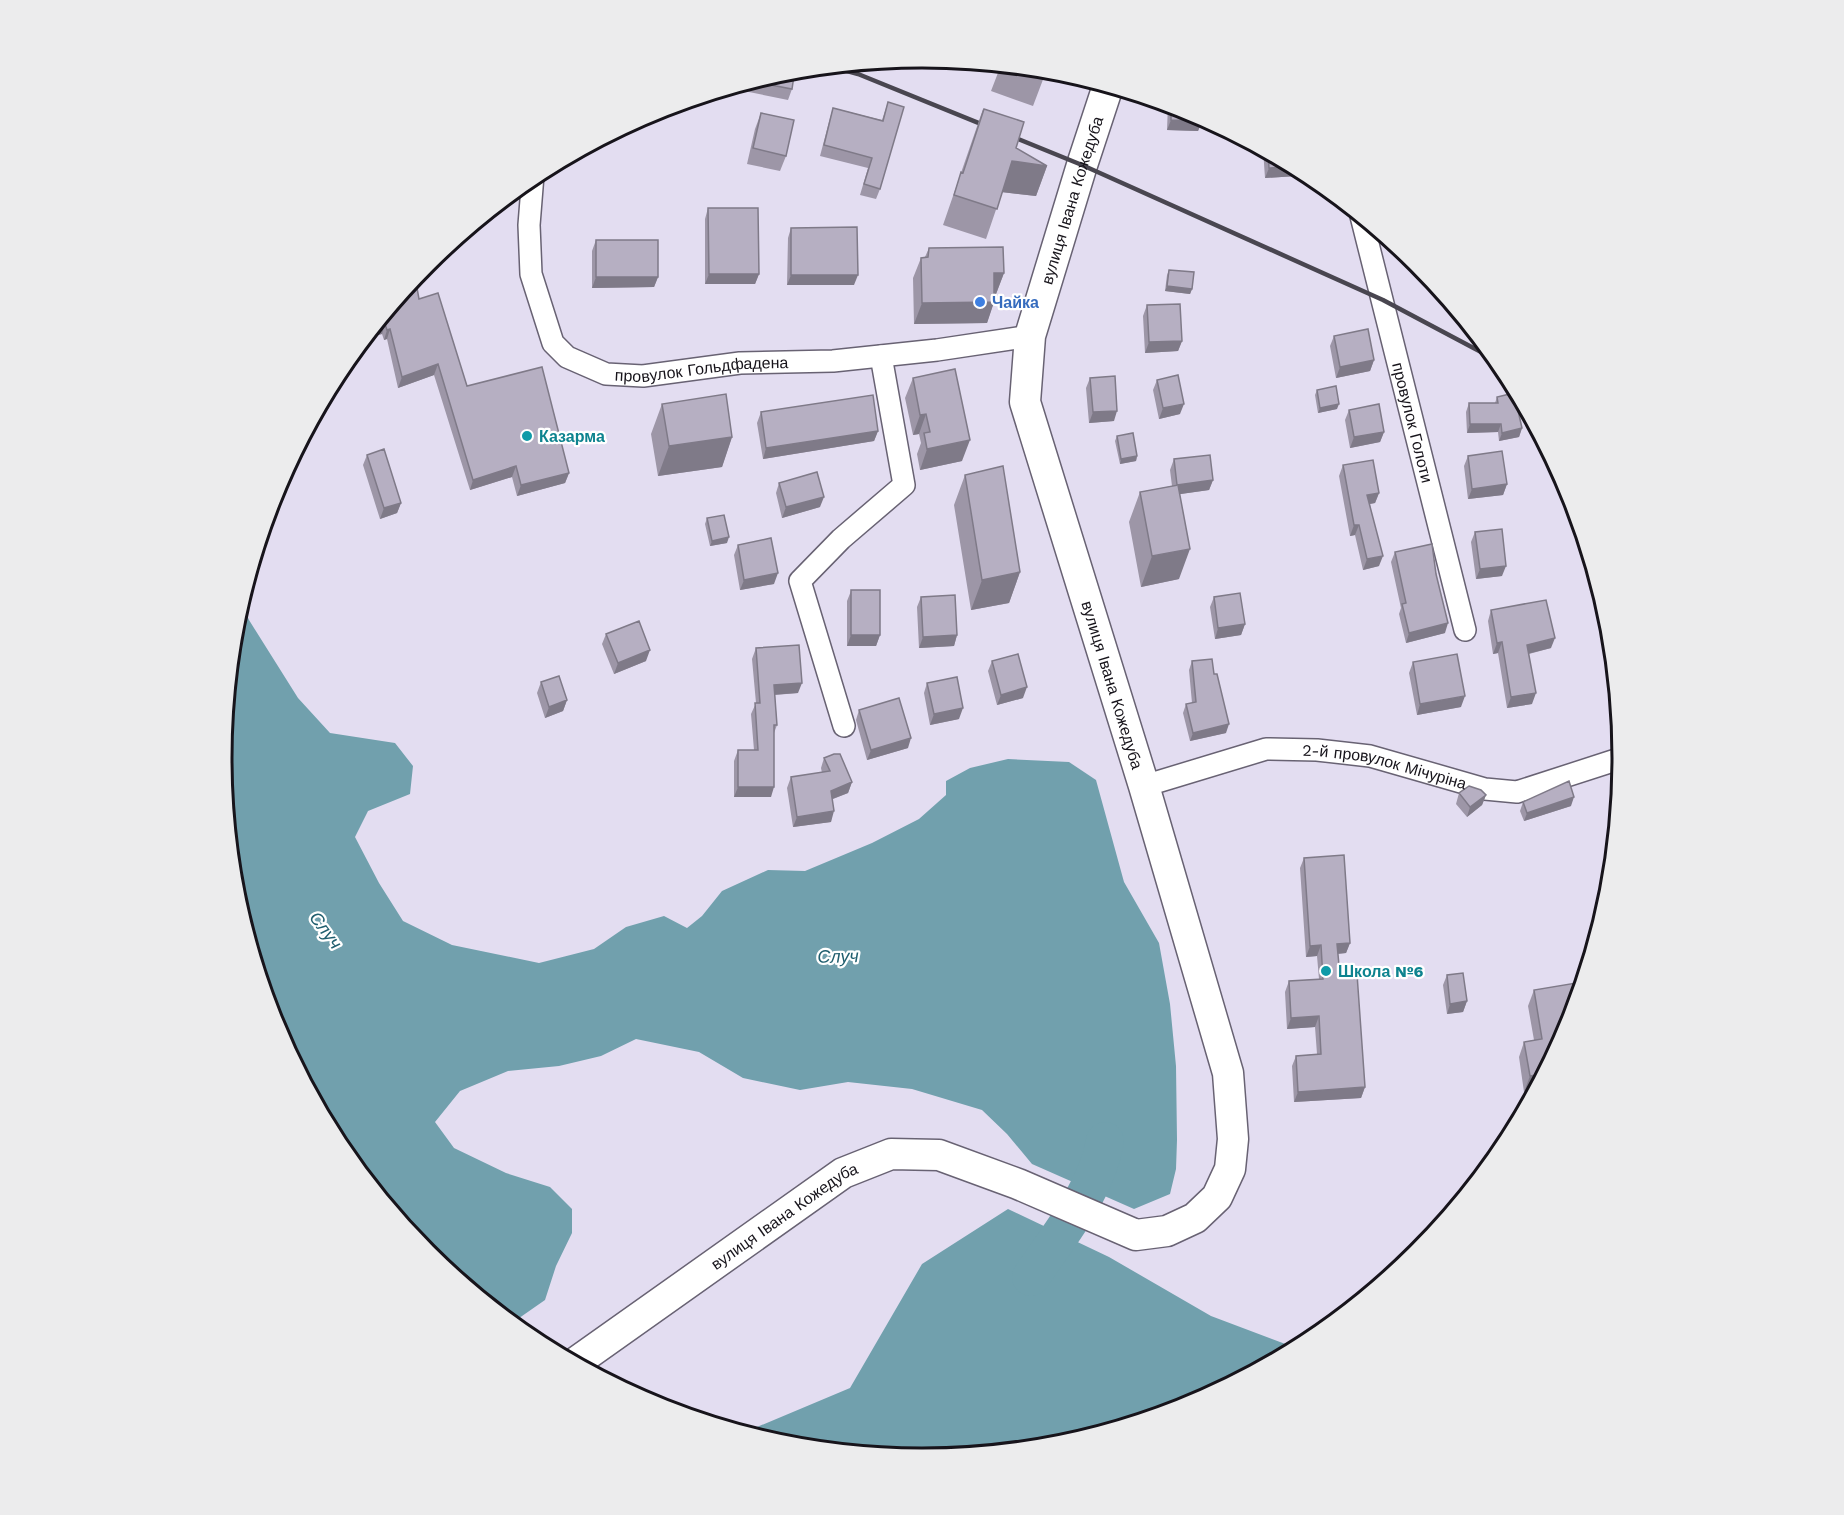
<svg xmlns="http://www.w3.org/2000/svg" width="1844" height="1515" font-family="'Work Sans',sans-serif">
  <rect width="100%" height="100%" fill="#e3ddf1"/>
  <path fill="#71a0ad" d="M 241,602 L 249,620 L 298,698 L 330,733 L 395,743 L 413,766 L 410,794 L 368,811 L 355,837 L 379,883 L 403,921 L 452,945 L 539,963 L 594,949 L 626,927 L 664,916 L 687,928 L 702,916 L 722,891 L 768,870 L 805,871 L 872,843 L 919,819 L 946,795 L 946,781 L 970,768 L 1008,759 L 1069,762 L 1096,780 L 1124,882 L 1159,943 L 1170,1004 L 1176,1066 L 1177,1140 L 1176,1169 L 1170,1194 L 1134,1209 L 1032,1164 L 1007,1134 L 982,1110 L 912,1089 L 848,1082 L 800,1090 L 743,1078 L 699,1052 L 636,1039 L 601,1056 L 559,1066 L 508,1071 L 460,1091 L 435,1122 L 454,1148 L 506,1173 L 550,1187 L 572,1209 L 572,1233 L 556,1266 L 545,1300 L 512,1323 L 426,1253 L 339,1146 L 275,1025 L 235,894 L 222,757 L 235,621 Z
    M 1008,1209 L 1109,1257 L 1211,1316 L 1296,1348 L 1190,1405 L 1058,1445 L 922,1458 L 785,1444 L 745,1432 L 850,1388 L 922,1264 Z"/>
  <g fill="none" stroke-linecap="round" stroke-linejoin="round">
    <path stroke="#71a0ad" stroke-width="38" d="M 1031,1277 C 1059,1235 1096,1192 1105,1141"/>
    <g stroke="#686273" stroke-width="24">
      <g id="street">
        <path id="s1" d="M 533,175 L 529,225 L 531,274 L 553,343 L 567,357 L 606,374 L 643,376 L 740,363 L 833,361 L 937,350 L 1030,336"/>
        <path id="s2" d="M 1361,216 L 1465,630"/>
        <path d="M 844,726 L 800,581 L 841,539 L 904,485 L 881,356"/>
        <path id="s3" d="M 1144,786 L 1266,749 L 1317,750 L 1370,756 L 1485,789 L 1517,792 L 1622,758"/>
      </g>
    </g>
    <g stroke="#686273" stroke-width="33">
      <g id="secondary">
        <path id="s4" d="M 575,1363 L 843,1173 L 891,1154 L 939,1155 L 1018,1184 L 1136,1235 L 1167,1231 L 1195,1218 L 1217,1197 L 1230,1169 L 1233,1139 L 1228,1073 L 1144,786 L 1025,402 L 1030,336 L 1082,165 L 1108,86"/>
      </g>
    </g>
    <use href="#street" stroke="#fff" stroke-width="21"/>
    <use href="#secondary" stroke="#fff" stroke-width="30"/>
    <path stroke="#494650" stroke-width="4.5" d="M 829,66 L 858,74 L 1082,165 L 1383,300 L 1498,361"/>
  </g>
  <path fill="#9d96a7" d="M 1001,65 L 1047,69 L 1033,106 L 991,91 Z
    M 786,70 L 792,89 L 788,100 L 739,90 L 740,84 Z
    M 888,102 L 880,189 L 876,199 L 860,195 L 868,168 L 820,156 L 830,118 L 833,108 L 882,120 Z
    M 1168,104 L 1190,110 L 1202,121 L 1198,131 L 1167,130 Z
    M 983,109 L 1016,148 L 1047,166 L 1036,196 L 1002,192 L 986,239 L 943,225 Z
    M 761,113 L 786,156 L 780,171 L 747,164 L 755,129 Z
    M 1263,149 L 1299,169 L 1297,176 L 1265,178 Z
    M 708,208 L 759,274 L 755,284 L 705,284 L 705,219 Z
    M 791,228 L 854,285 L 787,285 L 788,238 Z
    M 596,240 L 658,277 L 654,287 L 592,288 L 592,251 Z
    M 929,248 L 1004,273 L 996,294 L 994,294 L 994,302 L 987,323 L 914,324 L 913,278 L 921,258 L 925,257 Z
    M 1415,260 L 1418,262 L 1426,272 L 1418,274 Z
    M 1169,270 L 1192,289 L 1190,294 L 1165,291 L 1167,275 Z
    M 415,277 L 419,299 L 467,386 L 569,473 L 565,483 L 517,496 L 512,477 L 470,490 L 434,375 L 398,388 L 387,339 L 384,340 L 382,334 L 364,338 L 395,300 L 398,300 L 397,298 Z
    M 1147,305 L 1182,341 L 1178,351 L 1145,353 L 1143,316 Z
    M 1334,336 L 1374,360 L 1370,371 L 1336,378 L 1330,346 Z
    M 913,378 L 962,461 L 920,470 L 917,454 L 921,443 L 919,434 L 913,435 L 905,398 Z
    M 1090,378 L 1114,421 L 1089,423 L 1086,388 Z
    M 1157,380 L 1180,414 L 1159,419 L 1153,390 Z
    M 1317,390 L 1337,409 L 1318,413 L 1315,395 Z
    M 1497,397 L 1522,428 L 1519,437 L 1499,441 L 1498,432 L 1467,433 L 1466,412 L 1469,403 L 1495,403 Z
    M 662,404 L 732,437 L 722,467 L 658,476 L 651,434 Z
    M 1349,410 L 1384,432 L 1380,442 L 1350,448 L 1345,420 Z
    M 761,412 L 878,431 L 874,441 L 763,459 L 757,423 Z
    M 1117,436 L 1137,456 L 1136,461 L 1120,464 L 1115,441 Z
    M 367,455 L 401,503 L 397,513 L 380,519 L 363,465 Z
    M 1468,456 L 1507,484 L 1503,495 L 1468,499 L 1464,466 Z
    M 1174,459 L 1213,480 L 1209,490 L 1180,494 L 1179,579 L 1141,587 L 1129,522 L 1140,492 L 1172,486 L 1170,470 Z
    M 1343,465 L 1379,493 L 1375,503 L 1370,504 L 1379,566 L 1363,570 L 1355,535 L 1350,536 L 1339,476 Z
    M 965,475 L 1020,572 L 1009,603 L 971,610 L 954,505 Z
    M 779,483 L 820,507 L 782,518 L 776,493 Z
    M 707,518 L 727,543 L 710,546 L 705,524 Z
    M 1475,532 L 1502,576 L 1476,579 L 1471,542 Z
    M 738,545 L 774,584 L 740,590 L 734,555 Z
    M 1395,552 L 1445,633 L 1406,643 L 1399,614 L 1401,608 L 1391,562 Z
    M 851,591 L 880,635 L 876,646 L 847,646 L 847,601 Z
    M 921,597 L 957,635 L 954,646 L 919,648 L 917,607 Z
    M 1214,597 L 1245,624 L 1241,635 L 1215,639 L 1210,607 Z
    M 1491,610 L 1551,648 L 1529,654 L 1532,704 L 1507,708 L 1498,653 L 1493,654 L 1488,621 Z
    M 606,634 L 646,661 L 614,674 L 602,644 Z
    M 756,648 L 798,693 L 775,695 L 777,725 L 774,733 L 771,797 L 734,797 L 734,761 L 738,750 L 754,750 L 751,714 L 756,703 L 752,659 Z
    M 992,661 L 1023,698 L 997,705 L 988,671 Z
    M 1192,661 L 1214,674 L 1226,733 L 1190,741 L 1183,713 L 1186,704 L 1192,703 L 1189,670 Z
    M 1413,662 L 1461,707 L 1417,715 L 1409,673 Z
    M 541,682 L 567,700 L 563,711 L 545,718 L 537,693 Z
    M 927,683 L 959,719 L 930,725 L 924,693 Z
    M 859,710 L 908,748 L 867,760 L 856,720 Z
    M 824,758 L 852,782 L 848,793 L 833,799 L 831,822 L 793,827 L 787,788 L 791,777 L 822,773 L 821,768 Z
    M 1459,793 L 1486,795 L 1482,805 L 1467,817 L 1456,804 Z
    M 1523,802 L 1571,806 L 1524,821 L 1520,811 Z
    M 1304,858 L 1350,943 L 1346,953 L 1338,954 L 1340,976 L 1365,1087 L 1361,1098 L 1294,1102 L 1292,1066 L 1296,1056 L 1317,1054 L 1315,1027 L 1287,1029 L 1285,992 L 1289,981 L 1319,979 L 1317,956 L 1306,957 L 1300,868 Z
    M 1447,975 L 1467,1001 L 1463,1012 L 1447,1014 L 1443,985 Z
    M 1534,990 L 1578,996 L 1524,1092 L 1519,1057 L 1524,1042 L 1534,1040 L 1528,1006 Z"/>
  <path fill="#7f7a88" d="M 1171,120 L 1202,121 L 1198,131 L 1167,130 Z
    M 1012,161 L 1047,166 L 1036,196 L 1001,192 Z
    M 1294,166 L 1299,169 L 1297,176 L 1265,178 L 1269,168 Z
    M 1421,266 L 1426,272 L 1418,274 Z
    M 994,273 L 1004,273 L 996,294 L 986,294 Z
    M 709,274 L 759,274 L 755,284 L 705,284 Z
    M 791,275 L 858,275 L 854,285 L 787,285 Z
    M 596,277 L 658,277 L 654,287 L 592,288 Z
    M 1167,286 L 1192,289 L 1190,294 L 1165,291 Z
    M 994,302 L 987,323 L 914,324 L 922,303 Z
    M 385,324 L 382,334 L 364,338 L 374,326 Z
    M 390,329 L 387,339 L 384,340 L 387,330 Z
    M 1182,341 L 1178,351 L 1145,353 L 1149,342 Z
    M 1374,360 L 1370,371 L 1336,378 L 1340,367 Z
    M 438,364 L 434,375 L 398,388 L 402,377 Z
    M 1184,404 L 1180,414 L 1159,419 L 1163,408 Z
    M 1339,404 L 1337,409 L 1318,413 L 1320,408 Z
    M 1117,411 L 1114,421 L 1089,423 L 1093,412 Z
    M 926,414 L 919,434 L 913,435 L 920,415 Z
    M 1470,424 L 1501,424 L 1498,432 L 1467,433 Z
    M 1522,428 L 1519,437 L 1499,441 L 1502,433 Z
    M 878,431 L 874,441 L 763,459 L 766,448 Z
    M 1384,432 L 1380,442 L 1350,448 L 1354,437 Z
    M 732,437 L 722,467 L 658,476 L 669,446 Z
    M 970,440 L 962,461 L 920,470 L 927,449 Z
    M 1137,456 L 1136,461 L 1120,464 L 1121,459 Z
    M 516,466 L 512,477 L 470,490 L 473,480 Z
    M 569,473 L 565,483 L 517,496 L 521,485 Z
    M 1213,480 L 1209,490 L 1174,495 L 1177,485 Z
    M 1507,484 L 1503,495 L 1468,499 L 1472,489 Z
    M 1379,493 L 1375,503 L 1363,505 L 1367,495 Z
    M 824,497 L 820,507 L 782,518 L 786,507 Z
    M 401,503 L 397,513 L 380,519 L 384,508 Z
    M 1354,525 L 1359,525 L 1355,535 L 1350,536 Z
    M 729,537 L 727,543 L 710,546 L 712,541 Z
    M 1190,549 L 1179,579 L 1141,587 L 1152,556 Z
    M 1383,556 L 1379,566 L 1363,570 L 1367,559 Z
    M 1506,566 L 1502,576 L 1476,579 L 1480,569 Z
    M 1020,572 L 1009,603 L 971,610 L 982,580 Z
    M 778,573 L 774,584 L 740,590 L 744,580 Z
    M 1448,623 L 1445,633 L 1406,643 L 1409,633 Z
    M 1245,624 L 1241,635 L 1215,639 L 1218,628 Z
    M 851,635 L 880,635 L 876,646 L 847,646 Z
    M 957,635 L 954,646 L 919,648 L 923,637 Z
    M 1555,638 L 1551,648 L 1523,655 L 1527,645 Z
    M 1502,642 L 1498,653 L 1493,654 L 1497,643 Z
    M 650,650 L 646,661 L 614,674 L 618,663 Z
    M 802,683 L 798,693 L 770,695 L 774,685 Z
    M 1027,687 L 1023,698 L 997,705 L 1001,695 Z
    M 1536,693 L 1532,704 L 1507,708 L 1511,697 Z
    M 1465,696 L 1461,707 L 1417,715 L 1420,704 Z
    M 567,700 L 563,711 L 545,718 L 549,707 Z
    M 963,708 L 959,719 L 930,725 L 934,714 Z
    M 1229,724 L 1226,733 L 1190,741 L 1193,733 Z
    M 911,738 L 908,748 L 867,760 L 871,750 Z
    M 852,782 L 848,793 L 827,801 L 831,791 Z
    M 738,787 L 774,787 L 771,797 L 734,797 Z
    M 1486,795 L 1482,805 L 1467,817 L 1470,807 Z
    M 1574,797 L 1571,806 L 1524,821 L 1527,813 Z
    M 834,811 L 831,822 L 793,827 L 797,817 Z
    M 1350,943 L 1346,953 L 1334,954 L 1337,944 Z
    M 1321,945 L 1317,956 L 1306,957 L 1310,946 Z
    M 1467,1001 L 1463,1012 L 1447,1014 L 1450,1004 Z
    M 1319,1016 L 1315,1027 L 1287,1029 L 1291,1018 Z
    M 1543,1074 L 1535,1090 L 1524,1092 L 1530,1076 Z
    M 1365,1087 L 1361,1098 L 1294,1102 L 1298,1092 Z"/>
  <path fill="#b6afc2" stroke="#7f7a88" stroke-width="1.5" d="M 1018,66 L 1047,69 L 1044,76 Z
    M 795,69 L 792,89 L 750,81 L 786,70 Z
    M 888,102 L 904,107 L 880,189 L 864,184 L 872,158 L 824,145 L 833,108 L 883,121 Z
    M 1171,105 L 1190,110 L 1202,117 L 1202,121 L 1171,120 Z
    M 984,109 L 1024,122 L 1016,148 L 1047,166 L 1012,161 L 997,209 L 954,195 L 961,172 L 963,173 Z
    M 761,113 L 794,120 L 786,156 L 753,148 Z
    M 1268,152 L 1294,166 L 1269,168 Z
    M 708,208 L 758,208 L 759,274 L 709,274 Z
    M 857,227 L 858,275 L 791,275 L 791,228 Z
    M 596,240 L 658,240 L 658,277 L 596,277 Z
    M 1003,247 L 1004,273 L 994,273 L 994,302 L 922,303 L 921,258 L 928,257 L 929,248 Z
    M 1169,270 L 1194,272 L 1192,289 L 1167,286 Z
    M 415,277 L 419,299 L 438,293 L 467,386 L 542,367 L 569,473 L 521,485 L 516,466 L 473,480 L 438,364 L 402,377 L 390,329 L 387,330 L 385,324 L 374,326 L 395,300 L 403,298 L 402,292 Z
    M 1180,304 L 1182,341 L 1149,342 L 1147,305 Z
    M 1368,329 L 1374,360 L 1340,367 L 1334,336 Z
    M 955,369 L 970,440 L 927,449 L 924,433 L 930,432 L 926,414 L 920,415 L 913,378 Z
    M 1178,375 L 1184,404 L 1163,408 L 1157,380 Z
    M 1115,376 L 1117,411 L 1093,412 L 1090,378 Z
    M 1336,386 L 1339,404 L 1320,408 L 1317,390 Z
    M 1514,393 L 1522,428 L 1502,433 L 1501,424 L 1470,424 L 1469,403 L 1498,403 L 1497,397 Z
    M 726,394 L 732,437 L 669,446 L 662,404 Z
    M 873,395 L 878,431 L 766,448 L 761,412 Z
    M 1379,404 L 1384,432 L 1354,437 L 1349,410 Z
    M 1133,433 L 1137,456 L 1121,459 L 1117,436 Z
    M 384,449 L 401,503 L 384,508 L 367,455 Z
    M 1502,451 L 1507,484 L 1472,489 L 1468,456 Z
    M 1210,455 L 1213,480 L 1177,485 L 1174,459 Z
    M 1373,460 L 1379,493 L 1367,495 L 1383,556 L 1367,559 L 1359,525 L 1354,525 L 1343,465 Z
    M 1003,466 L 1020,572 L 982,580 L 965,475 Z
    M 817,472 L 824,497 L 786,507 L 779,483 Z
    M 1178,485 L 1190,549 L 1152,556 L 1140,492 Z
    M 724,515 L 729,537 L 712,541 L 707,518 Z
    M 1502,529 L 1506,566 L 1480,569 L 1475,532 Z
    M 771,538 L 778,573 L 744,580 L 738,545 Z
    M 1432,544 L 1436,574 L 1448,623 L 1409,633 L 1402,604 L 1406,603 L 1395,552 Z
    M 851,590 L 880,590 L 880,635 L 851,635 Z
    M 1240,593 L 1245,624 L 1218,628 L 1214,597 Z
    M 955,595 L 957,635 L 923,637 L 921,597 Z
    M 1546,600 L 1555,638 L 1527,645 L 1536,693 L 1511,697 L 1502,642 L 1497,643 L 1491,610 Z
    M 639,621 L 650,650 L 618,663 L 606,634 Z
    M 799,645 L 802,683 L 774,685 L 777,725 L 774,725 L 774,787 L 738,787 L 738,750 L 758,750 L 755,703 L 760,703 L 756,648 Z
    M 1018,654 L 1027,687 L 1001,695 L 992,661 Z
    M 1457,654 L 1465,696 L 1420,704 L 1413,662 Z
    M 1212,659 L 1214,674 L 1217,674 L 1229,724 L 1193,733 L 1186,704 L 1196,702 L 1192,661 Z
    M 559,676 L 567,700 L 549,707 L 541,682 Z
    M 957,677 L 963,708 L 934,714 L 927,683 Z
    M 899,698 L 911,738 L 871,750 L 859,710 Z
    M 834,754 L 840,754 L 852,782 L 831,791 L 834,811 L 797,817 L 791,777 L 830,771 L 824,758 Z
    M 1569,781 L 1574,797 L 1527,813 L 1523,802 Z
    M 1469,786 L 1481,790 L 1486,795 L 1470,807 L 1459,793 Z
    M 1344,855 L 1350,943 L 1337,944 L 1340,976 L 1357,974 L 1365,1087 L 1298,1092 L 1296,1056 L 1321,1054 L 1319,1016 L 1291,1018 L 1289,981 L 1323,979 L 1321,945 L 1310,946 L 1304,858 Z
    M 1463,973 L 1467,1001 L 1450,1004 L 1447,975 Z
    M 1576,983 L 1578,996 L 1569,1026 L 1543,1074 L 1530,1076 L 1524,1042 L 1542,1039 L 1534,990 Z"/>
  <circle fill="#3f7fe0" stroke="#fff" stroke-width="2" cx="980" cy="302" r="6"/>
  <g fill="#0f9aa8" stroke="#fff" stroke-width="2">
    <circle cx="527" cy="436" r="6"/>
    <circle cx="1326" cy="971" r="6"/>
  </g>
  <g text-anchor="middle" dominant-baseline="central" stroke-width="4.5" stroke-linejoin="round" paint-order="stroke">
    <g font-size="16" fill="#17141b" stroke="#fff">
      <text stroke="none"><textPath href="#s4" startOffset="1770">вулиця Івана Кожедуба</textPath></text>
      <text stroke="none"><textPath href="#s1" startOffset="330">провулок Гольдфадена</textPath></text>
      <text stroke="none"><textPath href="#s2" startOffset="213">провулок Голоти</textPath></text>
      <text transform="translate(1112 685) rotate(73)">вулиця Івана Кожедуба</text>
      <text stroke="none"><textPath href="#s3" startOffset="248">2-й провулок Мічуріна</textPath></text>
      <text stroke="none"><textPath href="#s4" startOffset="256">вулиця Івана Кожедуба</textPath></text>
    </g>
    <g font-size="16" font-weight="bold" fill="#366cbe" stroke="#fff" text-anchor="start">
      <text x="992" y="302">Чайка</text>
    </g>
    <g font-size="16" font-weight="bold" fill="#0d838f" stroke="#fff" text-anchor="start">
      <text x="539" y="436">Казарма</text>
      <text x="1338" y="971">Школа №6</text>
    </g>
    <g font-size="18" font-style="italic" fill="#215f6f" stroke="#fff">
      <text transform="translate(326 930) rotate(53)">Случ</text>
      <text transform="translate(838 956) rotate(-1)">Случ</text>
    </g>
  </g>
  <path d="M0 0H1844V1515H0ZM232 758a690 690 0 1 1 1380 0a690 690 0 1 1-1380 0Z" fill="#ececed" fill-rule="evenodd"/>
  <path fill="none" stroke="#17141b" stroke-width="3" d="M232 758a690 690 0 1 1 1380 0a690 690 0 1 1-1380 0Z"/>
</svg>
